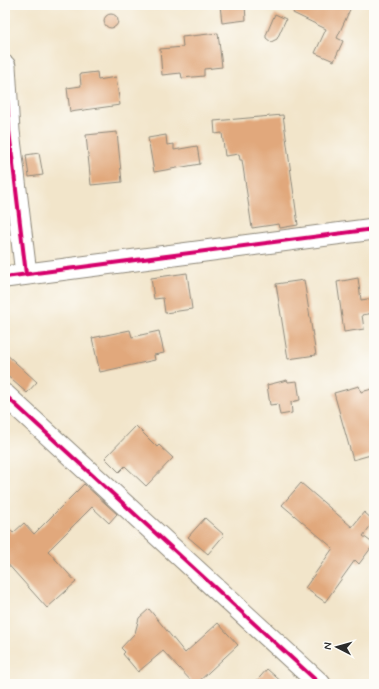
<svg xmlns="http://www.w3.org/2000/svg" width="379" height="689" font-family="Mynerve,sans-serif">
  <rect width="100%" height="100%" fill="#fdfcf7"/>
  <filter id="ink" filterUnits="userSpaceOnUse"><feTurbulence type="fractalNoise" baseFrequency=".025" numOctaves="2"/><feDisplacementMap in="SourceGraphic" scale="8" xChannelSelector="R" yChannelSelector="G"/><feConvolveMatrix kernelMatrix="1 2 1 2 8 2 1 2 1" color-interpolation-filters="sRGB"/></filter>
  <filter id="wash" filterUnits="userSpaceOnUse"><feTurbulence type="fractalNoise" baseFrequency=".012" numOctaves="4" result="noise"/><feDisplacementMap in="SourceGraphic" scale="16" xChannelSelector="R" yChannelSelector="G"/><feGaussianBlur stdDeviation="0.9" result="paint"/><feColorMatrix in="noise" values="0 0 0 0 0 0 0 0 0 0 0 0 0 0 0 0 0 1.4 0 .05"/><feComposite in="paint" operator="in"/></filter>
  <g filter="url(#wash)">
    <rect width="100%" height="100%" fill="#f2e5ca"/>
    <g id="blocks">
      <path fill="#e1a87b" d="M 220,5 L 245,5 L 246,20 L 222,23 Z
        M 297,5 L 352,5 L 337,38 L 343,41 L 334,61 L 315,53 L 326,29 L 293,13 Z
        M 275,14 L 286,19 L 277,39 L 271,42 L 266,38 L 266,35 Z
        M104 21a7 7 0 1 1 14 0a7 7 0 1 1-14 0Z
        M 218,33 L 222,67 L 204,69 L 204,76 L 182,78 L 181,73 L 162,75 L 160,49 L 183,47 L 182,37 Z
        M 97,72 L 98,80 L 116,77 L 120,105 L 70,112 L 67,88 L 81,86 L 80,74 Z
        M 283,115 L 298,225 L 280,228 L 279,224 L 252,228 L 242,160 L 240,160 L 239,154 L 225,156 L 222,133 L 215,134 L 214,121 Z
        M 117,132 L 122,182 L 91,185 L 86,135 Z
        M 166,135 L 167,145 L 174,144 L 174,150 L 197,146 L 200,164 L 154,172 L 148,138 Z
        M 39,153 L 43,175 L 29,177 L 26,155 Z
        M 187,273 L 192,309 L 165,313 L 163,298 L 154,299 L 151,278 Z
        M 358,278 L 361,300 L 374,298 L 374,313 L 362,315 L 364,329 L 344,332 L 337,282 Z
        M 304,280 L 316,355 L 288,359 L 276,284 Z
        M 130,330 L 132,337 L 159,331 L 164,353 L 154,355 L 155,360 L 100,372 L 92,338 Z
        M 5,353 L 37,382 L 27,393 L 5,374 Z
        M 287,380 L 288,382 L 297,381 L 300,400 L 291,402 L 292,413 L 280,415 L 278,404 L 270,405 L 267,385 Z
        M 359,386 L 361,392 L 372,389 L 374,397 L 374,454 L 353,460 L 334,393 Z
        M 136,426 L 157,447 L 159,445 L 173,458 L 146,486 L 125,466 L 119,472 L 105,458 Z
        M 301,483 L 352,527 L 364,512 L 374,521 L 363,536 L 374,544 L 359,564 L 355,560 L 325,602 L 305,588 L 333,548 L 282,505 Z
        M 84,484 L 117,514 L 109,523 L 92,507 L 48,551 L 76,582 L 47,608 L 5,561 L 5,524 L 13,533 L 24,523 L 34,534 Z
        M 205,518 L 224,535 L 208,554 L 188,537 Z
        M 149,609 L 185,653 L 218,623 L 238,645 L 196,684 L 194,684 L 163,651 L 138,672 L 123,654 L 125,652 L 121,648 L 135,633 L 139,618 Z
        M 267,669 L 284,684 L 254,684 Z"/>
    </g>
  </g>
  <g filter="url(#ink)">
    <use href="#blocks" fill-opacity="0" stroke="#8e887a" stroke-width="1"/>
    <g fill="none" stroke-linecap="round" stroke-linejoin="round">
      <g stroke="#8e887a" stroke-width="23">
        <path id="minor" d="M 5,66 L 9,131 L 26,274
          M 5,277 L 374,229
          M 5,395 L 320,684"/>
      </g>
      <use href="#minor" stroke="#fff" stroke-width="21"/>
      <g stroke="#fdfcf7" stroke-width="6">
        <path id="cycleway" d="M 5,66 L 9,131 L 26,274
          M 5,277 L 374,229
          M 5,395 L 320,684"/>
      </g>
      <use href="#cycleway" stroke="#d6006c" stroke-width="4"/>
    </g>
  </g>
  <rect width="379" height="689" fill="none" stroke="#fdfcf7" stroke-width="20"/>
  <g transform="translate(337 647) rotate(276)" stroke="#fdfcf7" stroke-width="3" paint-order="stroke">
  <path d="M0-3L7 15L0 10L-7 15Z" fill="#2b2b2b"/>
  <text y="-6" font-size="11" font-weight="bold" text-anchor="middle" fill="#2b2b2b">N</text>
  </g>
</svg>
